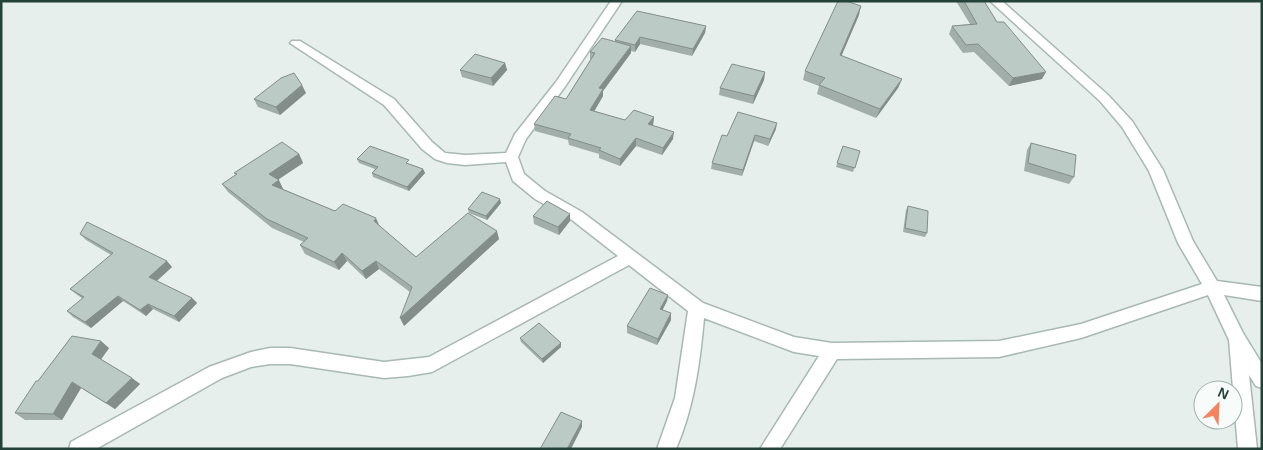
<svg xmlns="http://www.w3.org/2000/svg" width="1263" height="450" font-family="Arial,sans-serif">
  <rect width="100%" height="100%" fill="#e6efeb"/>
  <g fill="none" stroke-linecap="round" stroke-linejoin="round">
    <g stroke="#a8b8b2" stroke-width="3">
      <path id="minor" d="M 611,1 L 622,1 L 564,88 L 526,139 L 518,157 L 524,174 L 545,191 L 582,212 L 703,303 L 794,337 L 832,343 L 999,341 L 1081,324 L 1202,284 L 1178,243 L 1149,171 L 1122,127 L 1100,101 L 990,1 L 1002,1 L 1108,95 L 1132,121 L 1163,170 L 1193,241 L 1217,281 L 1262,287 L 1262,301 L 1224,295 L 1243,333 L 1262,364 L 1262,388 L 1256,386 L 1249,375 L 1257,449 L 1238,449 L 1229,340 L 1208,295 L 1081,338 L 999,357 L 837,359 L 780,449 L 760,449 L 819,356 L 794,352 L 704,318 C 700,363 694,407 676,449 L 657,449 L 675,398 L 688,311 L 629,265 L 432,372 L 408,376 L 384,378 L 290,364 L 270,364 L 251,367 L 222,378 L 96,449 L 69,449 L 71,442 L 80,437 L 209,367 L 251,352 L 270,348 L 290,348 L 384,362 L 429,357 L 618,256 L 572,220 L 535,199 L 513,181 L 506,162 L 465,165 L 447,163 L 435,159 L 422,149 L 384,105 L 290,43 L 292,41 L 300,41 L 394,99 L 432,142 L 445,153 L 465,155 L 506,153 L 515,134 L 556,82 Z"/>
    </g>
    <use href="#minor" fill="#fff" fill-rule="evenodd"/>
  </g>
  <path fill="#a1aea9" d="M 956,1 L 984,1 L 997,22 L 1042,79 L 1009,86 L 974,52 L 963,53 L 949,34 L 952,26 L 970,24 Z
    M 859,15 L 841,56 L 902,79 L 898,88 L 876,118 L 817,94 L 819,86 L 803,80 L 805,71 Z
    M 706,26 L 705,33 L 692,56 L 640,44 L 635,52 L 631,51 L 631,53 L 603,91 L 603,96 L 594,111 L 625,120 L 654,117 L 653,125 L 673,139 L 662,155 L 636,146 L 620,166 L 599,158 L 599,154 L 569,145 L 568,140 L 535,131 L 534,124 L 566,99 L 591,59 L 590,59 L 590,52 L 615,42 L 615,40 Z
    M 505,63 L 507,70 L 493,86 L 462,77 L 460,70 Z
    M 765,72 L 764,80 L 753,104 L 719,95 L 720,88 Z
    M 306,93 L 280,115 L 258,107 L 254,99 Z
    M 776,129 L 768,146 L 754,141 L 742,176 L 711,169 L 712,163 L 727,136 Z
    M 1031,143 L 1074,177 L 1069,184 L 1024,171 L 1027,150 Z
    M 843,146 L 860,151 L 853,172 L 836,167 Z
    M 299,154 L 303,163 L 278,180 L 283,189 L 335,211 L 380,227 L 416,257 L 499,239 L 404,326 L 410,292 L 379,269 L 366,279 L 347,261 L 339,270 L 305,254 L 300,245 L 304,242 L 272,228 L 228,192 L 222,184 L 236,175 L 234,173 Z
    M 357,159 L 410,164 L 423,169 L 425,173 L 409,191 L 373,177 L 372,173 L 375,169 L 359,163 Z
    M 501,203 L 487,220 L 469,213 L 468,209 Z
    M 908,206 L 927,233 L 925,237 L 903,232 L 906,210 Z
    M 570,214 L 570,221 L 559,235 L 534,224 L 533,216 Z
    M 80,234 L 172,267 L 157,281 L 192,298 L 197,303 L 179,322 L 153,309 L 146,316 L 123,301 L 91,328 L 73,317 L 67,311 L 83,299 L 76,294 L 70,289 L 111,255 L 86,240 Z
    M 668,295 L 667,301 L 662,310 L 671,320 L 657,345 L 627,333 L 627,326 Z
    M 520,338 L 561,347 L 543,363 L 521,342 Z
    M 109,348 L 101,359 L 140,384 L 115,409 L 81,388 L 62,420 L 25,420 L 15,413 L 38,381 Z"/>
  <path fill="#838d89" d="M 861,6 L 859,15 L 838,64 L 840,55 Z
    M 706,26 L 705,33 L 692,56 L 693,49 Z
    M 640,37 L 640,44 L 635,52 L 635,45 Z
    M 631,46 L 631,53 L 603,91 L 603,96 L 591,117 L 590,110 L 599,88 Z
    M 505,63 L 507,70 L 493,86 L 491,78 Z
    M 765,72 L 764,80 L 753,104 L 754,96 Z
    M 1046,72 L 1042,79 L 1009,86 L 1013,78 Z
    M 902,79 L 898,88 L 876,118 L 880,109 Z
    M 302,85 L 306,93 L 280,115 L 276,107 Z
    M 654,117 L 653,125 L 648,131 L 648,124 Z
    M 777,123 L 776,129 L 768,146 L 770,139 Z
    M 674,132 L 673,139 L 662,155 L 663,148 Z
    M 755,135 L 754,141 L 742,176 L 743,170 Z
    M 636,138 L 636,146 L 620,166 L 620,159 Z
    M 299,154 L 303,163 L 274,182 L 269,174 Z
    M 423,169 L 425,173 L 409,191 L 407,187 Z
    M 279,180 L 283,189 L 277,193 L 272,185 Z
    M 500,199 L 501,203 L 487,220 L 486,216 Z
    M 570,214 L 570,221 L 559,235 L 558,227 Z
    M 376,218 L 380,227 L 374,221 Z
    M 497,231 L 499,239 L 404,326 L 400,318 Z
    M 342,253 L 347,261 L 339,270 L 334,262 Z
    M 167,261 L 172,267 L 154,283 L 149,277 Z
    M 376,261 L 379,269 L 366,279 L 362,271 Z
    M 668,295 L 667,301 L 660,315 L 660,309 Z
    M 118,296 L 123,301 L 91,328 L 85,322 Z
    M 192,298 L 197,303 L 179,322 L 174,316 Z
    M 148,304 L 153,309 L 146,316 L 140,310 Z
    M 671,313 L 671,320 L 657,345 L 658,339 Z
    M 101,341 L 109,348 L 100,361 L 92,354 Z
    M 561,343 L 561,347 L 543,363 L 542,359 Z
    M 132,378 L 140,384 L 115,409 L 106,403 Z
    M 72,382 L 81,388 L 62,420 L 53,414 Z
    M 582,421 L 582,427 L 571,449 L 567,449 Z"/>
  <path fill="#bbcac4" stroke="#838d89" d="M 838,1 L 846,1 L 861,6 L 840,55 L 902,79 L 880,109 L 819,85 L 825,78 L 805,71 Z
    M 964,1 L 984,1 L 997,22 L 1004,22 L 1046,72 L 1013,78 L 978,44 L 966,45 L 952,26 L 977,24 Z
    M 637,11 L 706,26 L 693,49 L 640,37 L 635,45 L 615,40 Z
    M 602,38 L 631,46 L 599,88 L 603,89 L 590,110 L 625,120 L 634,110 L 654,117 L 648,124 L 674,132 L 663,148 L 636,138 L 620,159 L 599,150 L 601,148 L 568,138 L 571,134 L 534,124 L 555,96 L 566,99 L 595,53 L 590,52 Z
    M 475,54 L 505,63 L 491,78 L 460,70 Z
    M 732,64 L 765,72 L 754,96 L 720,88 Z
    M 294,73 L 302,85 L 276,107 L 254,99 L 281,78 Z
    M 738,112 L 777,123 L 770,139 L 755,135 L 743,170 L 712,163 L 722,135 L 727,136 Z
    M 282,142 L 299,154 L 269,174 L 279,180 L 272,185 L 335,211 L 343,204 L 376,218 L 374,221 L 416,257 L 468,213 L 497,231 L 400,318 L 412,287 L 376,261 L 362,271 L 342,253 L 334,262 L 300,245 L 308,238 L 267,219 L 222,184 L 237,174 L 234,173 Z
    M 1031,143 L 1076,155 L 1074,177 L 1028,163 Z
    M 370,146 L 409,160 L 406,163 L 423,169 L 407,187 L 372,173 L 378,167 L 357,159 Z
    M 843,146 L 860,151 L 855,168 L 837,163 Z
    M 482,192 L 500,199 L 486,216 L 468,209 Z
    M 547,201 L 570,214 L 558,227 L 533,216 Z
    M 908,206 L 928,211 L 927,233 L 905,228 Z
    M 87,222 L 167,261 L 149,277 L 192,298 L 174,316 L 148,304 L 140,310 L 118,296 L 85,322 L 67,311 L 84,297 L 70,289 L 113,253 L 80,234 Z
    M 650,288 L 668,295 L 660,309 L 671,313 L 658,339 L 627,326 Z
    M 539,323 L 561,343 L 542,359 L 520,338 Z
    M 72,336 L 101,341 L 92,354 L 132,378 L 106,403 L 72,382 L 53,414 L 15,413 L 36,381 L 38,381 Z
    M 561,412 L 582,421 L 567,449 L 540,449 Z"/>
  <rect width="1263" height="450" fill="none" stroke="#24423a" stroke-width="5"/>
  <g transform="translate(1218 405) rotate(24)"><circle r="24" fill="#f7fbf9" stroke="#a3b1ad"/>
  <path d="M0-4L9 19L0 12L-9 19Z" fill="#f4845f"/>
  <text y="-8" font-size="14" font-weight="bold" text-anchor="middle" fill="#24423a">N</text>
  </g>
</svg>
